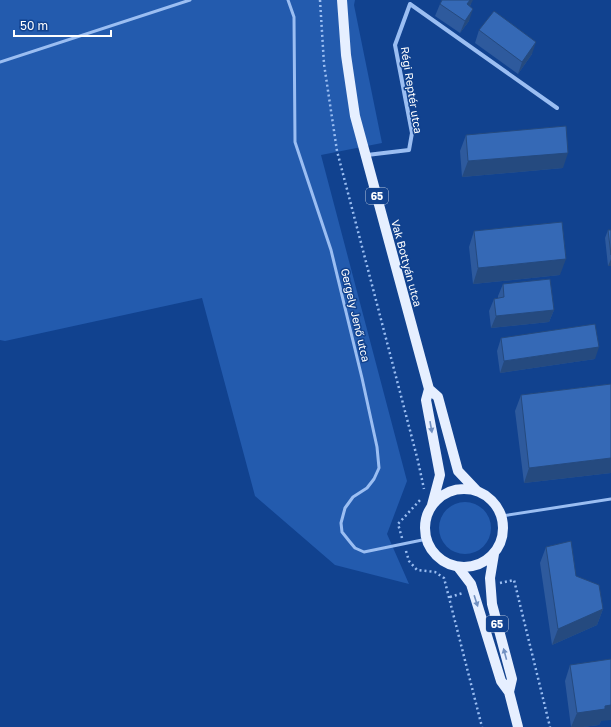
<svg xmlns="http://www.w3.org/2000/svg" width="611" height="727" font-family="'Golos Text',sans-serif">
  <rect width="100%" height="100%" fill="#11428f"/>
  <path fill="#235bae" d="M 0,0 L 355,0 L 354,5 L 382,143 L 321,155 L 407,481 L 387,534 L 409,584 L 335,565 L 255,496 L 202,298 L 5,341 L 0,340 Z
    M439 528a26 26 0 1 1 52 0a26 26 0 1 1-52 0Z"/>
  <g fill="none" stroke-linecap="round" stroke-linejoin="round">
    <path stroke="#9bbef2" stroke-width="2.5" stroke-dasharray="2 3" stroke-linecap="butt" d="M 320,0 L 324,64 L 337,151 L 418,461 L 424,489
      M 402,538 L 398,524 L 421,499
      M 406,551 L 409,561 L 417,570 L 435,572 L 444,578 L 482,727
      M 500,583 L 514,580 L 550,727
      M 450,597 L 463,593"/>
    <path stroke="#9bbef2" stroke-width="3" d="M 288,0 L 294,17 L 295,142 L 331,250 L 362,378 L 377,447 L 379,468 L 374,479 L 367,488 L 353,497 L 345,508 L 341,523 L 342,532 L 350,542 L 355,548 L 364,552 L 427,539
      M 0,62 L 190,0
      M 502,516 L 611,499"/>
    <path stroke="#9bbef2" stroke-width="4" d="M 367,155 L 409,150 L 412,133 L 395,45 L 410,4 L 557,108"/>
    <path stroke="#e6efff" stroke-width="10" d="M 342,0 L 346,55 L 355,116 L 429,389 L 426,400 L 440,475 L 432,505
      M 429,389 L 438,397 L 458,471 L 477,491
      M425 528a39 39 0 1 1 78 0a39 39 0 1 1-78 0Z
      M 494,554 L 490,578 L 492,604 L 512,679 L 509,692
      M 458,567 L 471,584 L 501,681 L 509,692 L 518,727"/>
  </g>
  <path fill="#2e5a9d" d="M 440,4 L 471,4 L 470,6 L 469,21 L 460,33 L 435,16 Z
    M 479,30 L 532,54 L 518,74 L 475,43 Z
    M 466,135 L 563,168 L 462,177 L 460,151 Z
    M 608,230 L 611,230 L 611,266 L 608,266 L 605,238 Z
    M 474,231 L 560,275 L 473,284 L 469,247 Z
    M 503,284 L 554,310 L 549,322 L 491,328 L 489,311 L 494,299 L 498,298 L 498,296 Z
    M 501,338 L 595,359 L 500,373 L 497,351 Z
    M 611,384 L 611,473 L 524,483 L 515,411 L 521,395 Z
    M 546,547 L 576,576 L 603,609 L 597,625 L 552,645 L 540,563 Z
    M 570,665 L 601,721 L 599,725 L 583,727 L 571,727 L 565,681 Z"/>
  <path fill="#254a7f" d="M 470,0 L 473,0 L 471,4 L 462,17 L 467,4 Z
    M 473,9 L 469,21 L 460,33 L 465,21 Z
    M 536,42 L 532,54 L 518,74 L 522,62 Z
    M 568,153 L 563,168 L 462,177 L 468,161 Z
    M 566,259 L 560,275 L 473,284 L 478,268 Z
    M 611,259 L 611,266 L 608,266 Z
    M 554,310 L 549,322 L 491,328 L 496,316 Z
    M 599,347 L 595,359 L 500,373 L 504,361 Z
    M 611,458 L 611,473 L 524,483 L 529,468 Z
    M 603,609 L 597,625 L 552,645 L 558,629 Z
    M 611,705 L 611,720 L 601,721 L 599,725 L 583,727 L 571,727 L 577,713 L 605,706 Z"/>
  <path fill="#3569b6" stroke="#254a7f" d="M 442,0 L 470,0 L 467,4 L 473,9 L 465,21 L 440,4 Z
    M 494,11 L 536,42 L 522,62 L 479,30 Z
    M 566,126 L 568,153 L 468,161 L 466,135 Z
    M 562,222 L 566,259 L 478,268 L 474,231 Z
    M 608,230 L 611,230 L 611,255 Z
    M 550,279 L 554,310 L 496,316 L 494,299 L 504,297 L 503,284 Z
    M 595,324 L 599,347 L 504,361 L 501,338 Z
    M 611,384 L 611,458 L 529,468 L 521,395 Z
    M 571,541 L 576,576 L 599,585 L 603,609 L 558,629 L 546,547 Z
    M 611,659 L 611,705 L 605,706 L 605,709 L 577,713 L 570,665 Z"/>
  <defs><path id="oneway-solid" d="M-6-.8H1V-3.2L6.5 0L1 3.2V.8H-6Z"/></defs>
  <g fill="#7190c1">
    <use href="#oneway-solid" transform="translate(431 427) rotate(80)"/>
    <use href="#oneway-solid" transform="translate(476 601) rotate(72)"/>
    <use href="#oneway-solid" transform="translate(505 654) rotate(-105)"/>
  </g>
  <g text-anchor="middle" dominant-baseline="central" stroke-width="3" stroke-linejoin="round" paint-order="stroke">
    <g fill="#11428f" stroke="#b8c6dd" stroke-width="1">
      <rect x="366" y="188" width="22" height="16" rx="3"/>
      <rect x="486" y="616" width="22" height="16" rx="3"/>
    </g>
    <g font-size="10" font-weight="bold" fill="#fff">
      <text x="377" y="196">65</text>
      <text x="497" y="624">65</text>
    </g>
    <g font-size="11" fill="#fff" stroke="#11428f">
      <text transform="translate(412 90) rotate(81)">Régi Reptér utca</text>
      <text transform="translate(407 263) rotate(75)">Vak Bottyán utca</text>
      <text transform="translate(356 315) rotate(77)">Gergely Jenő utca</text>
    </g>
  </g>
  <path d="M14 30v6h97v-6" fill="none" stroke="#ffffff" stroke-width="2"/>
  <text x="20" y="30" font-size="12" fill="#ffffff" stroke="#11428f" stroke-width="3" paint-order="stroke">50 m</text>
</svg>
